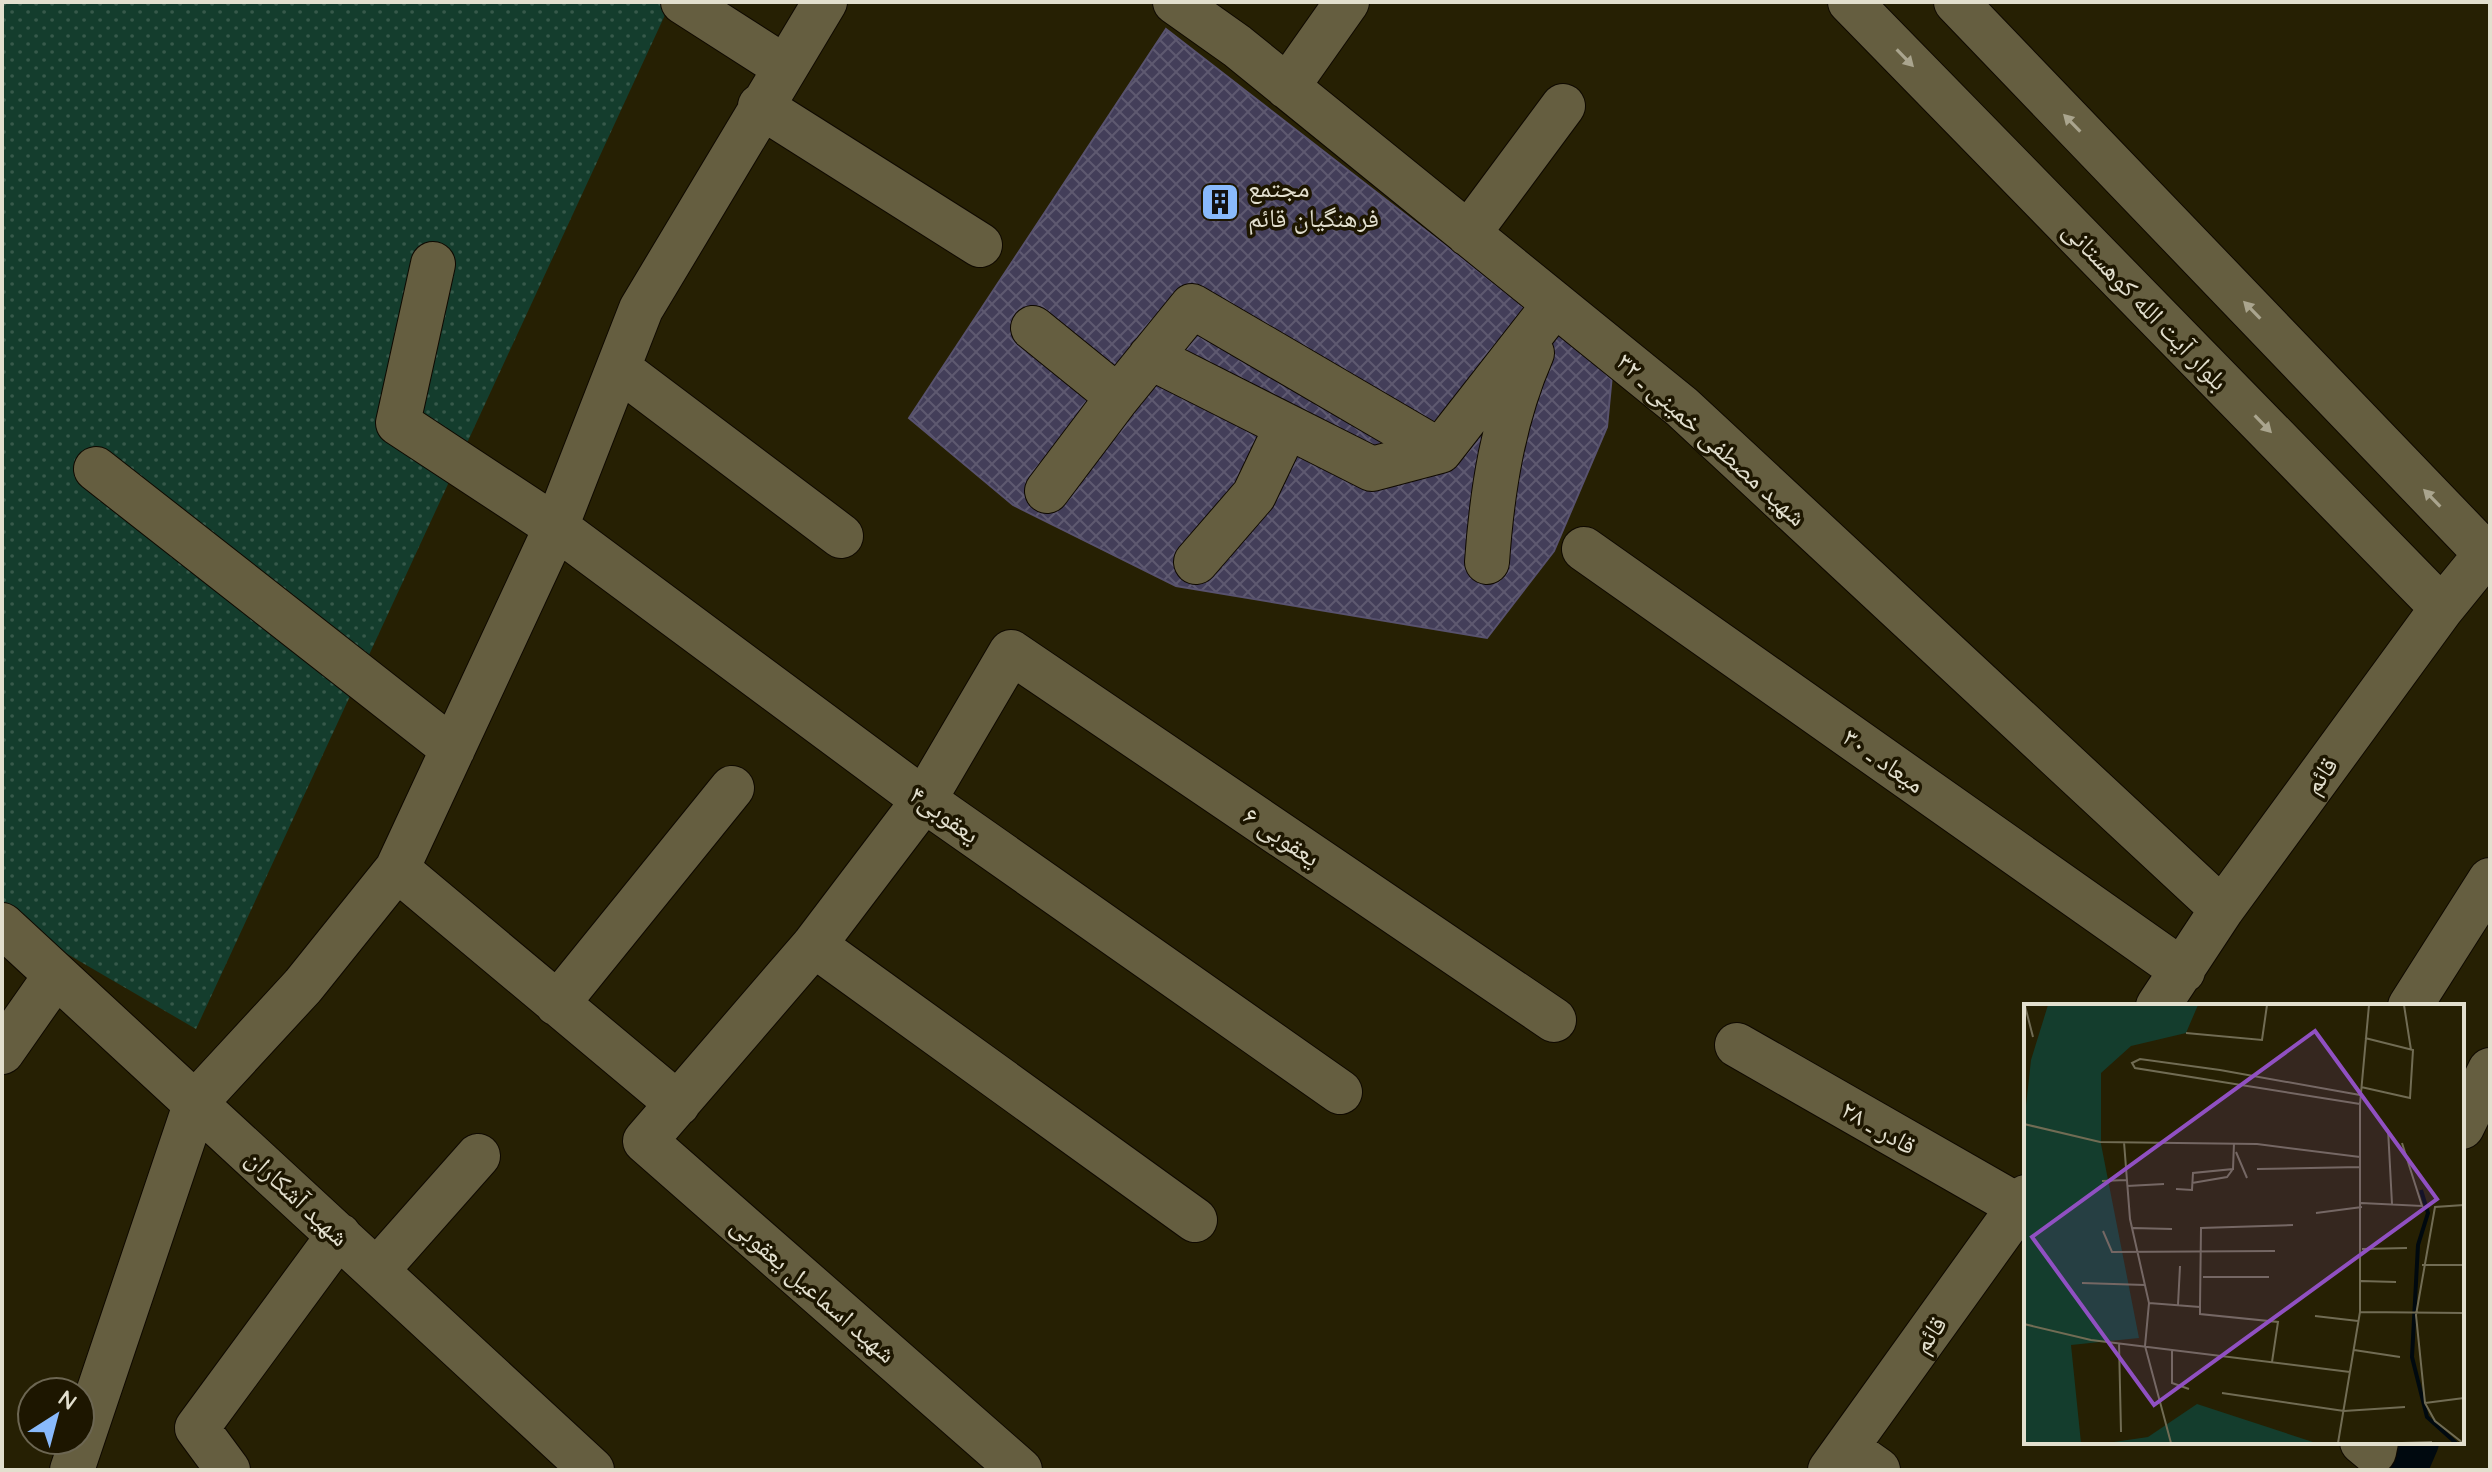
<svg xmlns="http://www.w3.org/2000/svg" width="2492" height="1472" font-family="Quicksand,'Noto Naskh Arabic',sans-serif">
  <defs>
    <pattern id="grass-dots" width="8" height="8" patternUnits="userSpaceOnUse" patternTransform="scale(2)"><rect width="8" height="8" fill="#143d2d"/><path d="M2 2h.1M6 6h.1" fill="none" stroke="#36594a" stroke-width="1.8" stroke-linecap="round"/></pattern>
    <pattern id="building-cross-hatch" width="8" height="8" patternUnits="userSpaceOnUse" patternTransform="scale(2)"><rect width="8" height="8" fill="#433e59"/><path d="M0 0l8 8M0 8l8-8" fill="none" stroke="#5e5970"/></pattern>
  </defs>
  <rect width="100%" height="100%" fill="#262003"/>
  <path fill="url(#grass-dots)" d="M 2,2 L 671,2 L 196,1029 L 2,916 Z"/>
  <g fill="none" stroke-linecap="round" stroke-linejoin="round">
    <path stroke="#00090f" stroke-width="44" d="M 2405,1470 L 2417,1442"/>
  </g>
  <path fill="url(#building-cross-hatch)" stroke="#58526e" stroke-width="2" d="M 1166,29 L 1612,375 L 1607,427 L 1554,551 L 1487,638 L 1176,586 L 1013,505 L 909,418 Z"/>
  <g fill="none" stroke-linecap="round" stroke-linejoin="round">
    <g stroke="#0f0900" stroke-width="46">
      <path id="minor" d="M 683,2 L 783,66
        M 1175,2 L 1237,46 L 1682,407 L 2222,909
        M 1850,2 L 2442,608
        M 1956,2 L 2486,554
        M 1287,87 L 1347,2
        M 760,106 L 980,245
        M 1468,234 L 1563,106
        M 433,264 L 398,423 L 556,527 L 924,800 L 1340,1092
        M 1033,328 L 1118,397 L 1192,306 L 1440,451 L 1555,304
        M 1150,357 L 1372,469 L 1440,451
        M 618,368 L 841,536
        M 96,469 L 453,749
        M 1047,491 L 1118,397
        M 1584,549 L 2183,971
        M 1196,562 L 1254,495 L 1287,426
        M 1487,562 C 1492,491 1503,419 1532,353
        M 397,869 L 678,1104
        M 2,925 L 592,1470
        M 814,945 L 1195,1220
        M 557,1004 L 732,788
        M 2158,1006 L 2222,909 L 2442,608 L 2490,549
        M 2410,1006 L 2490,880
        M 1737,1045 L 2022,1208
        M 2,1052 L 56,975
        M 2462,1127 L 2490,1070
        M 377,1270 L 478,1156
        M 2362,1442 L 2374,1452 L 2376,1442
        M 1847,1448 L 1878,1470
        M 72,1470 L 196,1102 L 303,986 L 397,869 L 556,527 L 641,309 L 825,2
        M 228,1470 L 197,1428 L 339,1235
        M 1020,1470 L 645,1141 L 814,945 L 924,800 L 1011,652 L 1554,1020
        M 1830,1470 L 2026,1197"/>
    </g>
    <use href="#minor" stroke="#655e40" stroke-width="44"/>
  </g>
  <defs><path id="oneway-solid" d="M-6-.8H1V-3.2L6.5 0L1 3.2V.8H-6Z" transform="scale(2)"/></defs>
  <g fill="#aaa58e">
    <use href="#oneway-solid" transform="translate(1905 58) rotate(46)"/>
    <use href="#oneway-solid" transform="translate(2072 123) rotate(-134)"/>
    <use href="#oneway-solid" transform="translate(2252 310) rotate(-134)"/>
    <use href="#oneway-solid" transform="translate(2263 424) rotate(46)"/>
    <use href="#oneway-solid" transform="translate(2432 498) rotate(-134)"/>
  </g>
  <defs>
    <g id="building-square" transform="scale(2)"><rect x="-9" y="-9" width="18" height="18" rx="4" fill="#89bafc" stroke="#1d1600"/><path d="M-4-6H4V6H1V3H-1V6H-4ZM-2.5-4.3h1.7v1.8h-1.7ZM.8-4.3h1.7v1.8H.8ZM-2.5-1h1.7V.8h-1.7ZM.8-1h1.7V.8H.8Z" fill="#111"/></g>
  </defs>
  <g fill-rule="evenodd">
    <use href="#building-square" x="1220" y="202"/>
  </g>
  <g text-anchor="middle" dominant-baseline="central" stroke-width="7" stroke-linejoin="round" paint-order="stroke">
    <g font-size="26" fill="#e2dfce" stroke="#1d1600" text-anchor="start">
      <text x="1248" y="187">مجتمع<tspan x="1248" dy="30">فرهنگیان قائم</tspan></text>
    </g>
    <g font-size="26" fill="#e2dfce" stroke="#1d1600">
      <text transform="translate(2146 305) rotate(46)">بلوار آیت الله کوهستانی</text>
      <text transform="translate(1712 439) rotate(42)">شهید مصطفی خمینی ـ ۳۲</text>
      <text transform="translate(1884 760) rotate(35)">میعاد ـ ۳۰</text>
      <text transform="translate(2320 775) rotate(-54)">قائم</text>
      <text transform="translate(945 814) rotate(36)">یعقوبی۴</text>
      <text transform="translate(1282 836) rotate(34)">یعقوبی ۶</text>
      <text transform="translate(1879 1127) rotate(30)">قادر ـ ۲۸</text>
      <text transform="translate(298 1197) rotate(43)">شهید آشکاران</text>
      <text transform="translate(814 1289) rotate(41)">شهید اسماعیل یعقوبی</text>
      <text transform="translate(1929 1334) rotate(-54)">قائم</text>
    </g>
  </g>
  <g transform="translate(2024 1004)">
    <rect width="440" height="440" fill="#262003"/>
    <path d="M 24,1 L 174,1 L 162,29 L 107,42 L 77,69 L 77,140 L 115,334 L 47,341 L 57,439 L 0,439 L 0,120 L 7,56 ZM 173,400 L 292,439 L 83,439 L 124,433 Z" fill="#143d2d"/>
    <path fill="none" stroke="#00090f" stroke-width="4" d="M 397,186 L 404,209 L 394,241 L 388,353 L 403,413 L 432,439"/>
    <path fill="none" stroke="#716c54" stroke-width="2" d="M 380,1 L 387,46M 1,2 L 9,33M 162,29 L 238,36 L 243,1M 337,83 L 386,94 L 389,46 L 341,34M 336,100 L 111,64 L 108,59 L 116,55 L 196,66 L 336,91M 0,120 L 76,138 L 233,140 L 336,153M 364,125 L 368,200M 100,138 L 106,215 L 125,299 L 121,342 L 147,439M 212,148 L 223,174M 233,165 L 336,163M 78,177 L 102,176M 168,179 L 203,173 L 209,165M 103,182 L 140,180M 152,185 L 168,186 L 169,169 L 209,165 L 210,139M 337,199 L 398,202 L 378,139M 292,209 L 338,203M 109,224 L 148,225M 79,227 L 88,248 L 251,247M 338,245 L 383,244M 398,261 L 440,261M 179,273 L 245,273M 337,277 L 372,278M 58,279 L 121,281M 125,299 L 176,303M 154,301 L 156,262M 176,303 L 177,224 L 269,221M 176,303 L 176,310 L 254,318 L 248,358M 336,308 L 440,309M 291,312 L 334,317M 0,320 L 67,336 L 326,368M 95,339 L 97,428M 148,346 L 148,379 L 165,385M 330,346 L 376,353M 198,389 L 320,407 L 381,403M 401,399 L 440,394M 314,439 L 336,308 L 336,100 L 345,1M 378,439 L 408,438M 439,439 L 411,417 L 401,399 L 392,311 L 411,203 L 440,201"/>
    <path fill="#9050c2" fill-opacity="0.15" stroke="#9050c2" stroke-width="4" d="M 291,27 L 413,195 L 130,401 L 8,233 Z"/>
    <rect width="440" height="440" fill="none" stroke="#e2dfce" stroke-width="4"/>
  </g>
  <rect width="2492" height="1472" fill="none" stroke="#e2dfce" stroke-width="8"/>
  <g transform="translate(56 1416) rotate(36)"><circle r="38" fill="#1d1600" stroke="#6c6652" stroke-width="2"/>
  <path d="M0-6L14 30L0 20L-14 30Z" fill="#89bafc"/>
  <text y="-12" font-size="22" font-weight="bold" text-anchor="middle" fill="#e2dfce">N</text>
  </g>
</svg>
